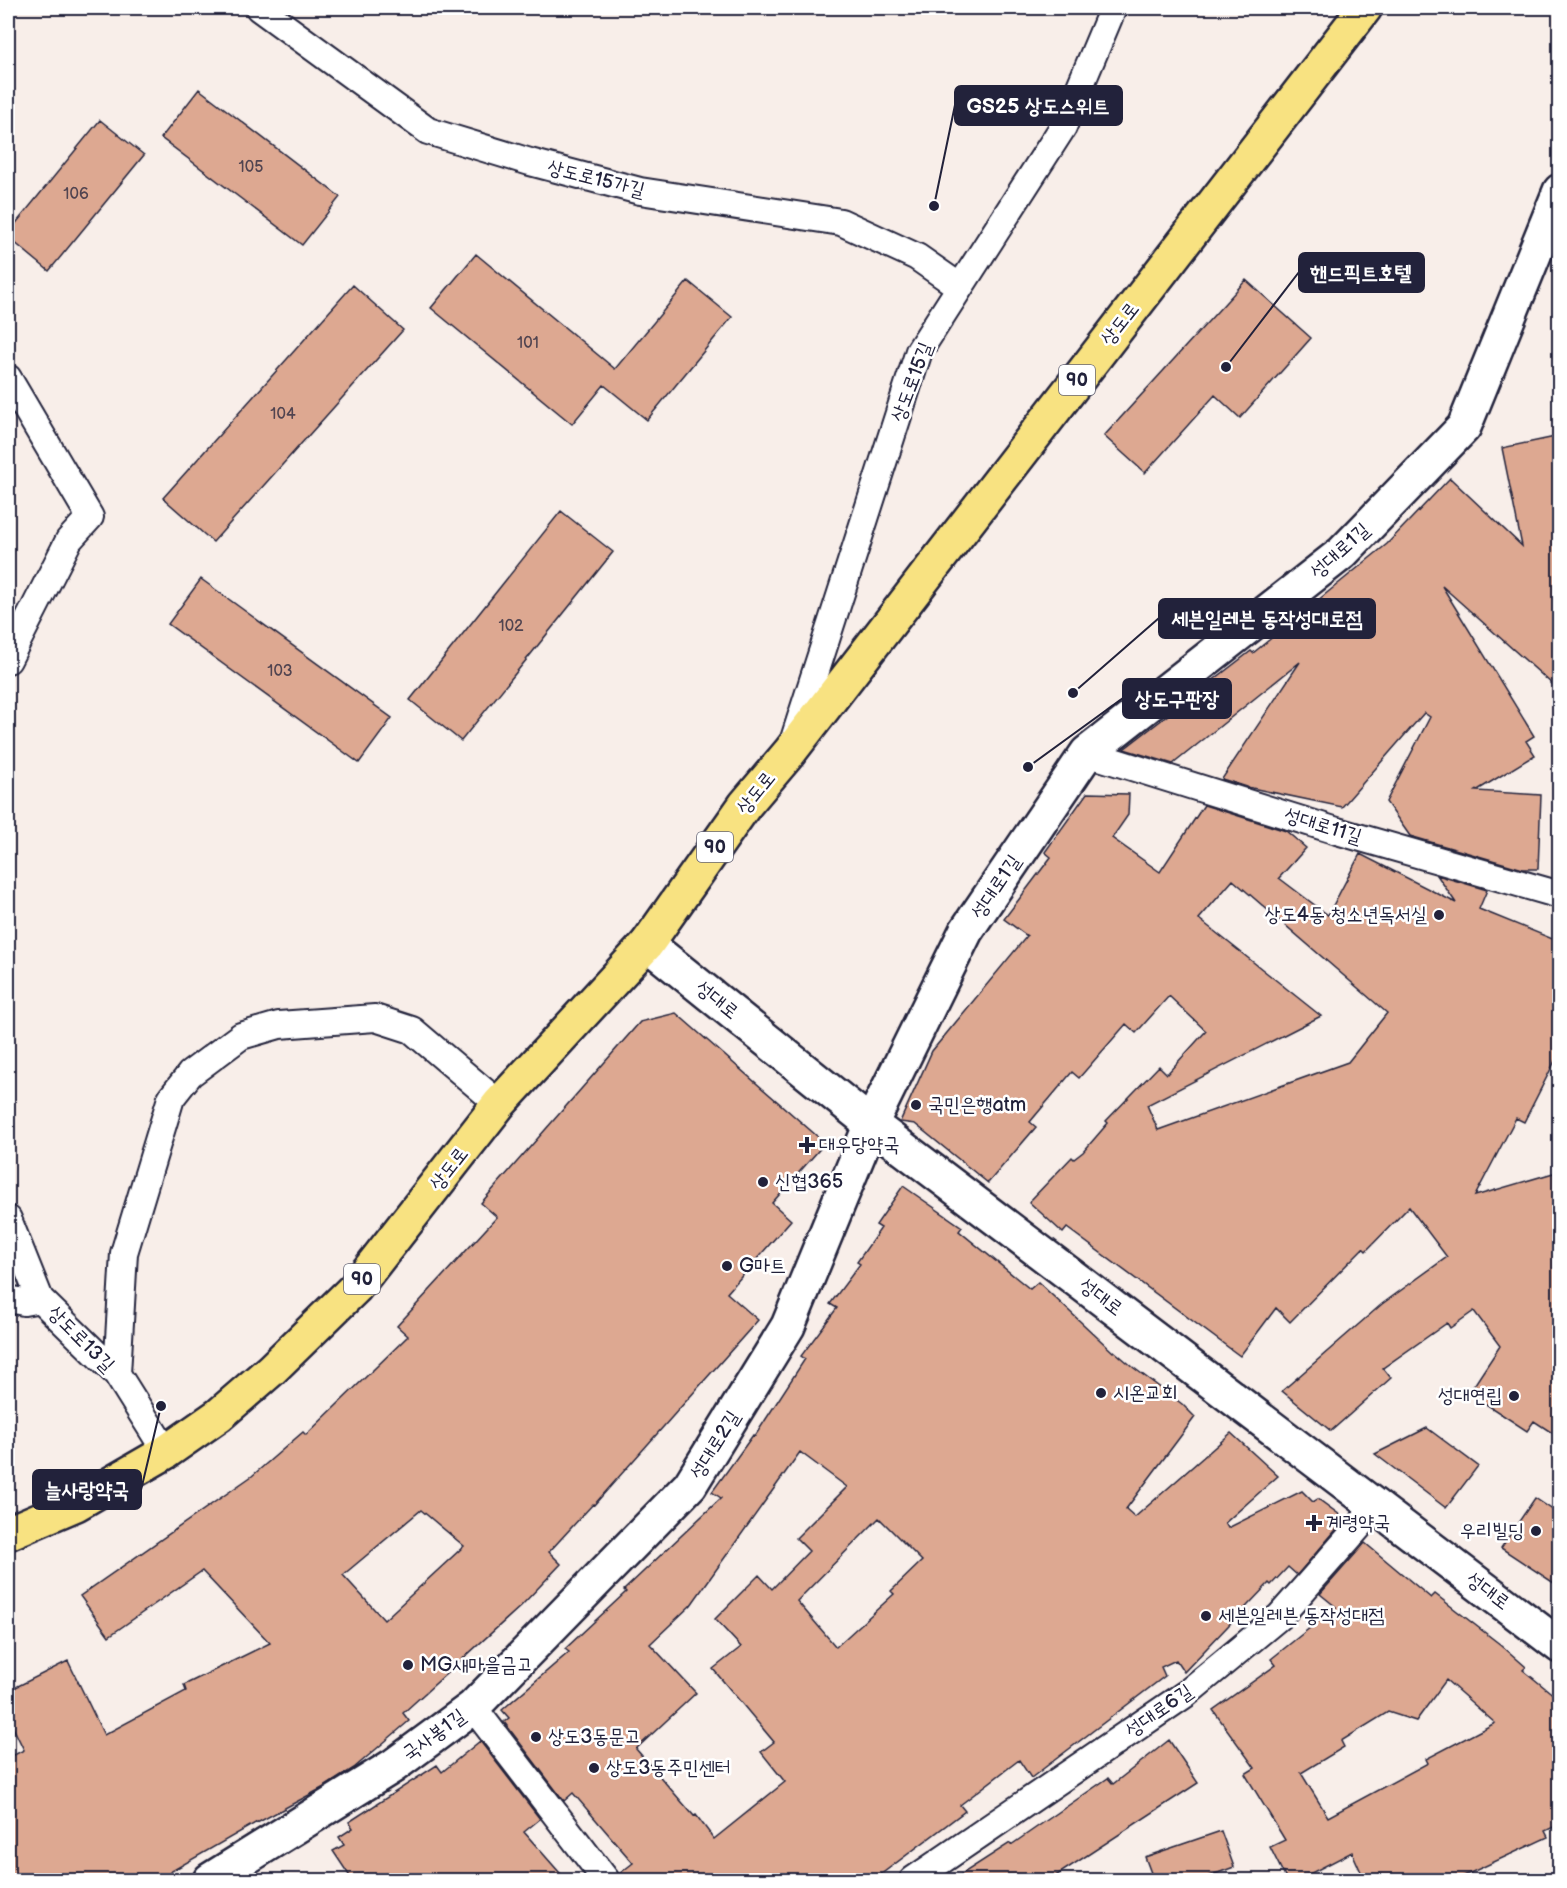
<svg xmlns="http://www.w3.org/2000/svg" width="1567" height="1888" font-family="'Balsamiq Sans','Poor Story',sans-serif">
  <rect width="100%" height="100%" fill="#f8eee9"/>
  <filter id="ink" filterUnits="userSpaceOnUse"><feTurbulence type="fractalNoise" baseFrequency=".0167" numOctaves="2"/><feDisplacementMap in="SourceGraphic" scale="12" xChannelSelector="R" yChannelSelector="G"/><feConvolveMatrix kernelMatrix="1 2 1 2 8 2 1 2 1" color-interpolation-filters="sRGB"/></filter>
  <g filter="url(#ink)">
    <path fill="#dda891" stroke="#22223b" stroke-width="1.5" fill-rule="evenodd" d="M 199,89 L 340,197 L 302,245 L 161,138 Z
      M 100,120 L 144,155 L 49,271 L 8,237 L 8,233 Z
      M 476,254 L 615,369 L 688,281 L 732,317 L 647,420 L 604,385 L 572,424 L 431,308 Z
      M 1246,280 L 1311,338 L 1240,418 L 1215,395 L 1145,473 L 1104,436 Z
      M 353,285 L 403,330 L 213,542 L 163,498 Z
      M 1560,436 L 1560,691 L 1442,586 L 1534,736 L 1526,741 L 1535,755 L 1476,791 L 1541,795 L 1538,869 L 1523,869 L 1410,836 L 1386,802 L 1430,717 L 1424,713 L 1342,807 L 1247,787 L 1222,779 L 1300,662 L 1173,764 L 1124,749 L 1251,651 L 1253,653 L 1387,544 L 1450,478 L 1522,546 L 1502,448 Z
      M 561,511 L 613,552 L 461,741 L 410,700 Z
      M 201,579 L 392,718 L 359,763 L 168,624 Z
      M 1087,793 L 1129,794 L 1128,815 L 1112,838 L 1160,872 L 1204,805 L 1286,831 L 1306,848 L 1279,878 L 1328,915 L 1360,854 L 1456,903 L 1437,875 L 1487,890 L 1479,909 L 1560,942 L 1560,1051 L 1524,1122 L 1516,1118 L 1475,1196 L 1560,1171 L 1560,1438 L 1534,1421 L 1527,1431 L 1469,1393 L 1500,1346 L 1474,1311 L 1450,1328 L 1447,1323 L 1383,1368 L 1391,1378 L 1331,1431 L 1282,1391 L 1382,1304 L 1447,1257 L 1409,1207 L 1366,1251 L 1363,1248 L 1290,1322 L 1276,1308 L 1240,1356 L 1067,1228 L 1063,1233 L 1029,1202 L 1072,1157 L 1074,1159 L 1083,1152 L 1108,1123 L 1106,1121 L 1159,1066 L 1167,1074 L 1206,1031 L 1169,996 L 1136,1033 L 1126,1024 L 1079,1078 L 1072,1072 L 1030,1122 L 1036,1127 L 988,1183 L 915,1124 L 900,1122 L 932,1051 L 1027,936 L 1004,919 L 1051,857 L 1045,852 ZM 1233,880 L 1387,1013 L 1348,1062 L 1158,1130 L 1147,1105 L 1321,1016 L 1199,919 Z
      M 676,1013 L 825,1143 L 772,1203 L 791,1220 L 727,1293 L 758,1320 L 594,1505 L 593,1504 L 549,1552 L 561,1564 L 521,1606 L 403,1713 L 409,1721 L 354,1768 L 326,1786 L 257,1823 L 257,1822 L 170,1872 L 174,1881 L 8,1881 L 8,1758 L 24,1750 L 8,1717 L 8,1691 L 68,1661 L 104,1735 L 186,1691 L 184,1685 L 270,1643 L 202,1571 L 109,1636 L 80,1596 L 252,1476 L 303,1432 L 306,1435 L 408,1336 L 397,1326 L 497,1217 L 481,1203 L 640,1022 ZM 421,1510 L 464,1546 L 384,1620 L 343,1575 Z
      M 903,1186 L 962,1227 L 959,1231 L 1030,1289 L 1038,1282 L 1113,1352 L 1114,1351 L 1134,1368 L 1182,1404 L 1195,1417 L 1126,1509 L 1135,1517 L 1231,1433 L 1278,1476 L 1225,1523 L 1228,1528 L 1302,1491 L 1313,1502 L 1318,1499 L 1340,1515 L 1336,1519 L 1341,1524 L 1297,1575 L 1288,1567 L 1271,1585 L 1269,1583 L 1184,1672 L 1176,1660 L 1161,1667 L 1165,1676 L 1031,1778 L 1019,1760 L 960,1805 L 965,1811 L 872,1881 L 621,1881 L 619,1874 L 633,1863 L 573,1793 L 564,1801 L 504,1722 L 509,1718 L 502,1710 L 569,1652 L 565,1649 L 626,1592 L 624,1590 L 721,1498 L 712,1492 L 753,1435 L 755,1436 L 805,1359 L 801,1356 L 837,1308 L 830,1304 L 860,1264 L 857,1262 L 881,1228 L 876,1225 ZM 800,1452 L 847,1487 L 796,1538 L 809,1551 L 772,1589 L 759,1575 L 715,1619 L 741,1647 L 713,1669 L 774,1742 L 761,1752 L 785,1782 L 714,1839 L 696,1815 L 694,1816 L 636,1749 L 696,1693 L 650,1644 L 691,1605 ZM 879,1518 L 922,1561 L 891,1591 L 894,1594 L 836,1647 L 797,1601 Z
      M 1427,1428 L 1478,1466 L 1446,1508 L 1375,1454 Z
      M 1535,1498 L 1560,1515 L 1560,1587 L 1501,1548 Z
      M 1365,1543 L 1431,1598 L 1435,1594 L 1501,1645 L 1526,1667 L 1523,1670 L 1560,1700 L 1560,1824 L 1545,1831 L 1548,1837 L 1453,1881 L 1365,1881 L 1352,1852 L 1296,1881 L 1287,1881 L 1270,1847 L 1285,1840 L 1245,1774 L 1255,1768 L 1213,1710 L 1276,1665 L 1271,1659 L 1336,1607 L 1320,1594 ZM 1446,1680 L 1495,1723 L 1426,1759 L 1428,1763 L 1328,1817 L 1301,1773 L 1344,1747 L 1341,1741 L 1388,1712 L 1416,1721 Z
      M 1169,1740 L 1198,1783 L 1048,1881 L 951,1881 L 1010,1843 L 1011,1845 L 1108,1778 L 1113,1784 Z
      M 480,1741 L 540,1819 L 524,1832 L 567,1881 L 353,1881 L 333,1851 L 344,1845 L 339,1837 L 353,1828 L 349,1822 L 437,1765 L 442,1772 Z
      M 1221,1831 L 1234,1867 L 1196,1881 L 1154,1881 L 1145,1857 Z"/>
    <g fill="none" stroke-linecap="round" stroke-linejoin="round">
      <g stroke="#22223b" stroke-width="30">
        <path id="minor" d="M 259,8 L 428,131 L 530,162 L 640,191 L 841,222 L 917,257 L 960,287
          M 8,378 L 90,517 L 69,540 L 8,660
          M 794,739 L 919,351 L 1063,127 L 1113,8
          M 1087,753 L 1337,831 L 1560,895
          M 8,1219 L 40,1299 L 117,1374 L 166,1452
          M 8,1299 L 24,1302 L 40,1299
          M 117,1374 L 124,1253 L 171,1098 L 190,1074 L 241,1036 L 279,1025 L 375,1018 L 412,1030 L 499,1104
          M 473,1707 L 606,1880
          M 913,1880 L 1187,1693 L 1280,1616 L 1377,1506"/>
      </g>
      <g stroke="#22223b" stroke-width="38">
        <path id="tertiary" d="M 647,944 L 871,1124 L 1560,1646
          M 210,1880 L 393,1766 L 473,1707 L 690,1485 L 788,1326 L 871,1124 L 966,931 L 1087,753 L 1342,553 L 1464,427 L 1560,191"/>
      </g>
      <g stroke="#22223b" stroke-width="38">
        <path id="primary" d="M 8,1533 L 76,1504 L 166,1452 L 219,1415 L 271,1370 L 355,1288 L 499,1104 L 647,944 L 745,805 L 789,753 L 1365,8"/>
      </g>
      <use href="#minor" stroke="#fff" stroke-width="26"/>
      <use href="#tertiary" stroke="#fff" stroke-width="33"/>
      <use href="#primary" stroke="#f8e281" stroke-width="33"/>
    </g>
  </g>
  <g fill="#22223b" stroke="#fff" stroke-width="2">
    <circle cx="1439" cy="915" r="6"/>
    <circle cx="916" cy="1105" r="6"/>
    <path d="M804 1136h6v6h6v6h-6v6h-6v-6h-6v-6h6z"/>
    <circle cx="763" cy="1182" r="6"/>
    <circle cx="727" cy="1266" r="6"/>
    <circle cx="1101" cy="1393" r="6"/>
    <circle cx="1514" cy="1396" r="6"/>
    <path d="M1311 1514h6v6h6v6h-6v6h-6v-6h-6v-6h6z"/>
    <circle cx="1536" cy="1531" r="6"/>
    <circle cx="1206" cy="1616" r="6"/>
    <circle cx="408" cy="1665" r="6"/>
    <circle cx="536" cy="1737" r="6"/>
    <circle cx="594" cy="1768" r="6"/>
  </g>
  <g text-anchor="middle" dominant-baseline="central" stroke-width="5" stroke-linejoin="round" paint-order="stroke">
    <g font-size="16" fill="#514450">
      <text x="251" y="167">105</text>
      <text x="76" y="194">106</text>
      <text x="528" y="343">101</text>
      <text x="283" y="414">104</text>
      <text x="511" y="626">102</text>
      <text x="280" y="671">103</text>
    </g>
    <g fill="#fff" stroke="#646476" stroke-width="1.5">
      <rect x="1059" y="365" width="36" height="30" rx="4.5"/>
      <rect x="697" y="832" width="36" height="30" rx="4.5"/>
      <rect x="344" y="1264" width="36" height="30" rx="4.5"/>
    </g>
    <g font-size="18" font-weight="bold" fill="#22223b">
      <text x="1077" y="380">90</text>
      <text x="715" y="847">90</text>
      <text x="362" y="1279">90</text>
    </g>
    <g font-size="20" fill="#22223b" stroke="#fff">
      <text transform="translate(596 179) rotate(14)">상도로15가길</text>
      <text transform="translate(1120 324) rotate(-52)">상도로</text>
      <text transform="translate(912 382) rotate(-69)">상도로15길</text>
      <text transform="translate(1340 551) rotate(-42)">성대로1길</text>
      <text transform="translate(756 793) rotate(-51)">상도로</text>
      <text transform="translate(1323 826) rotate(17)">성대로11길</text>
      <text transform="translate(996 887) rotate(-56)">성대로1길</text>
      <text transform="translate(717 1000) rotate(39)">성대로</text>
      <text transform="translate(449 1169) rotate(-52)">상도로</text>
      <text transform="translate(1101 1297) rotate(37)">성대로</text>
      <text transform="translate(81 1339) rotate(45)">상도로13길</text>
      <text transform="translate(715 1445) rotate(-58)">성대로2길</text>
      <text transform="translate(1488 1591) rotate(37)">성대로</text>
      <text transform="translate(1159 1711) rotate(-35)">성대로6길</text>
      <text transform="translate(434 1735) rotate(-36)">국사봉1길</text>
    </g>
    <g font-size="20" fill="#22223b" stroke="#fff" text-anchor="start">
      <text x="1427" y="915" text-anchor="end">상도4동 청소년독서실</text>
      <text x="928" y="1105">국민은행atm</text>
      <text x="819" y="1145">대우당약국</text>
      <text x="775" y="1182">신협365</text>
      <text x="739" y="1266">G마트</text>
      <text x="1113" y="1393">시온교회</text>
      <text x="1502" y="1396" text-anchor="end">성대연립</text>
      <text x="1326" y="1523">계령약국</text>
      <text x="1524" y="1531" text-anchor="end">우리빌딩</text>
      <text x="1218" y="1616">세븐일레븐 동작성대점</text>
      <text x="420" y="1665">MG새마을금고</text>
      <text x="548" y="1737">상도3동문고</text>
      <text x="606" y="1768">상도3동주민센터</text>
    </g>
  </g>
  <path fill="none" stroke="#22223b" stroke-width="2" d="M934 206L955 105M1226 367L1299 272M1073 693L1159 618M1028 767L1123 698M161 1406L141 1490"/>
  <g fill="#22223b" stroke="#fff" stroke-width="2">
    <circle cx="934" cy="206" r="6"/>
    <circle cx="1226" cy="367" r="6"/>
    <circle cx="1073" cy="693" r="6"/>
    <circle cx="1028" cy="767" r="6"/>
    <circle cx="161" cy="1406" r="6"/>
  </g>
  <g fill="#22223b" stroke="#22223b" stroke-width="2">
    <rect x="955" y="86" width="167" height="39" rx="6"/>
    <rect x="1299" y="253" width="125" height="39" rx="6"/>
    <rect x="1159" y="599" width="216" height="39" rx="6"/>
    <rect x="1123" y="679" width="108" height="39" rx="6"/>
    <rect x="33" y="1470" width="108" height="39" rx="6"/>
  </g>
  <g font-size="21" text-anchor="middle" font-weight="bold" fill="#fff">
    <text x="1038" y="113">GS25 상도스위트</text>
    <text x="1361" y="280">핸드픽트호텔</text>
    <text x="1267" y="626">세븐일레븐 동작성대로점</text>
    <text x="1177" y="706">상도구판장</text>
    <text x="87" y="1497">늘사랑약국</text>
  </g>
  <rect width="1567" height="1888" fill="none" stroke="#fff" stroke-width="30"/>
  <rect x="15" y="15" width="1537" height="1858" fill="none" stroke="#22223b" stroke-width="2" filter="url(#ink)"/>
</svg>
